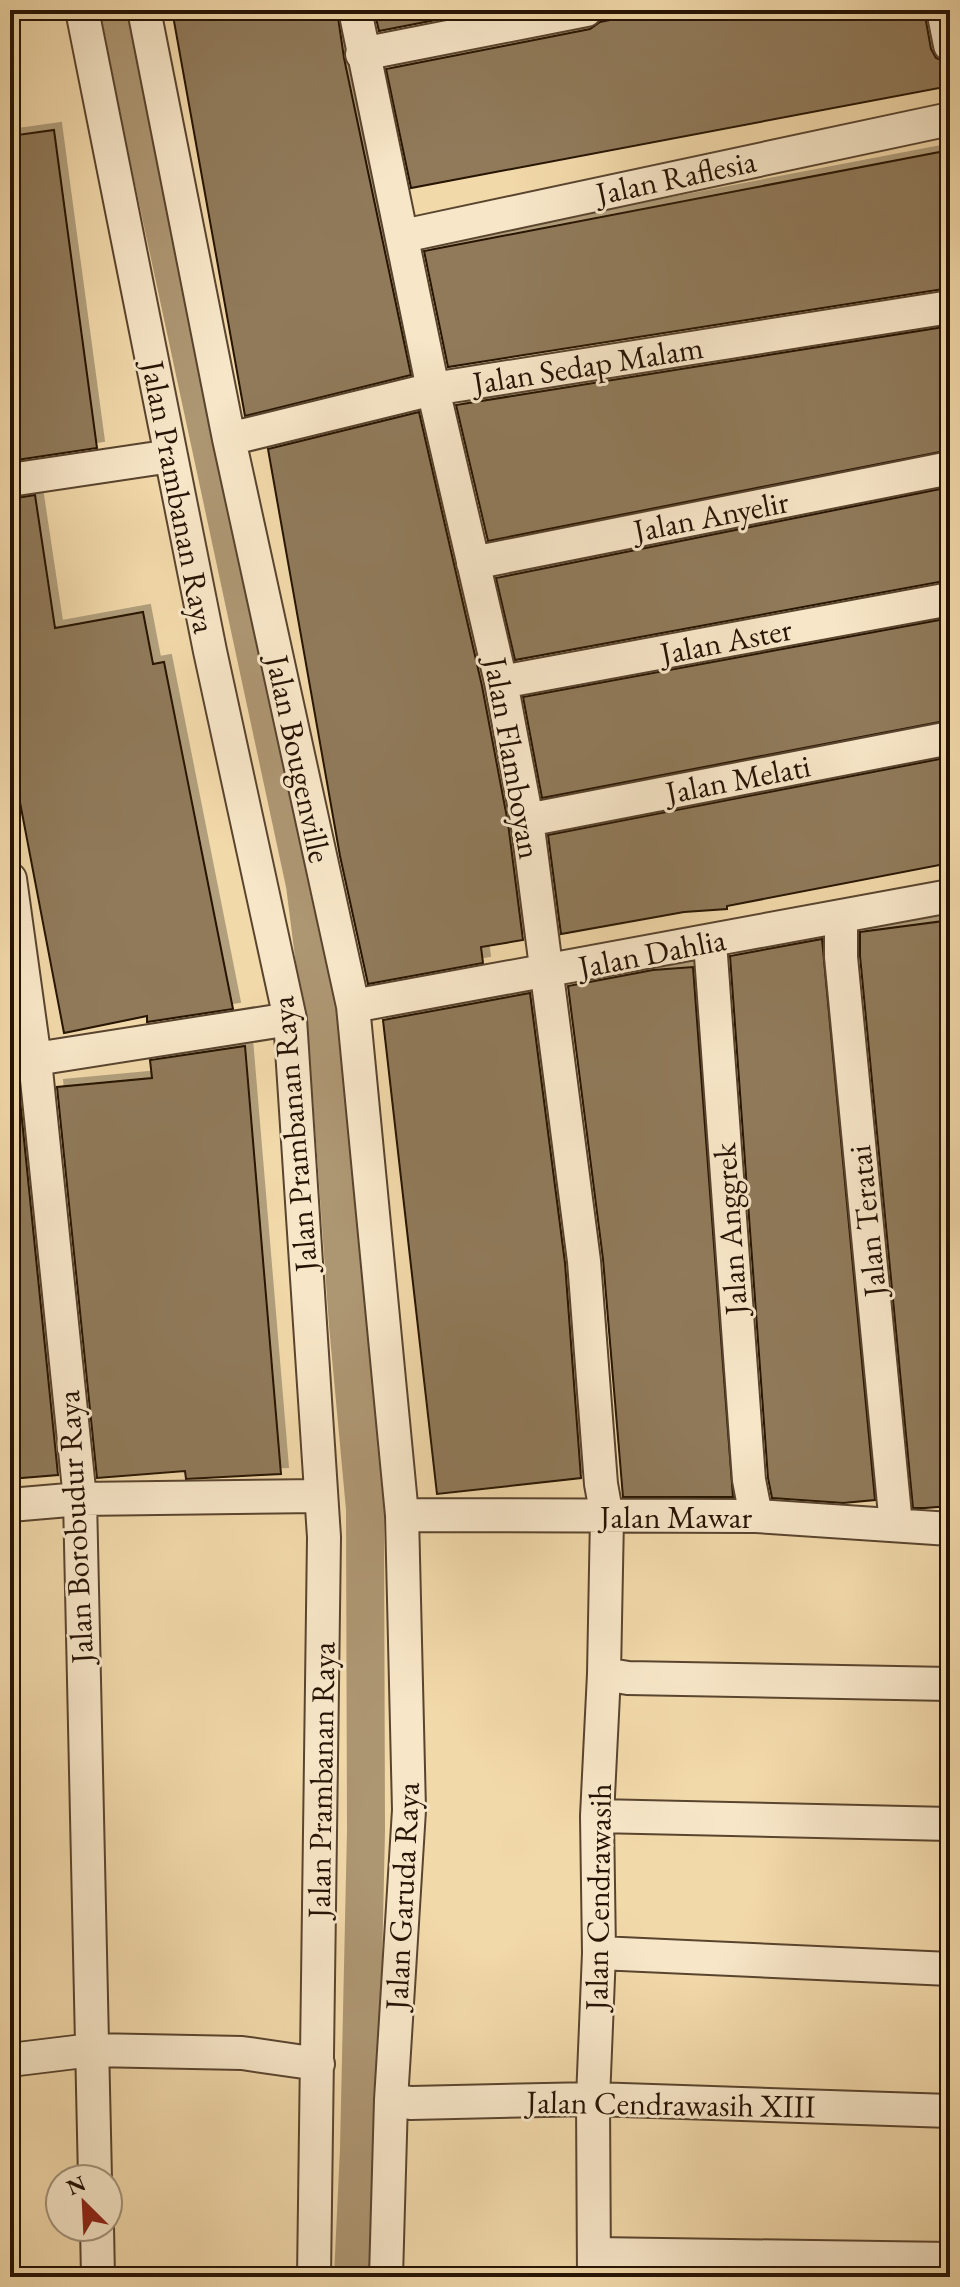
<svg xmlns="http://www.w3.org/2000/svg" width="960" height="2287" font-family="'EB Garamond',serif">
  <defs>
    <filter id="shadow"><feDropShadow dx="7" dy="-7" stdDeviation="0" flood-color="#0004"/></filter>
  </defs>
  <rect width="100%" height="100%" fill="#f2d9aa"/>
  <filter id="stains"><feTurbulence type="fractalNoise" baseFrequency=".0025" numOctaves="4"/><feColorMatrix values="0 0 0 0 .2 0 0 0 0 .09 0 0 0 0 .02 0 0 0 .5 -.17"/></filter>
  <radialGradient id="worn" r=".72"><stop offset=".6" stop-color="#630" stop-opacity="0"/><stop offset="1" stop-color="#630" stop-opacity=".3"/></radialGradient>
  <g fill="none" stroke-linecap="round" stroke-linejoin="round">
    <path stroke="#ad9672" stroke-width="38" d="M 117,10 L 305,885 L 332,1098 L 348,1325 L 365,1509 L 366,1830 L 359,2149 L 353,2277"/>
  </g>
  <path fill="#907a5a" stroke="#261304" stroke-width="2" filter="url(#shadow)" d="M 172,10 L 337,10 L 344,58 L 411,375 L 245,416 Z
    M 374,10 L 487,10 L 379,31 Z
    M 659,10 L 924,10 L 931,49 L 936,58 L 949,63 L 950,86 L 411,188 L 386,69 L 590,29 L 600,22 Z
    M 54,130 L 97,448 L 10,461 L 10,136 Z
    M 950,150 L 950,288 L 448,367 L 424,251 Z
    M 950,326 L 950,450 L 488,541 L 456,405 Z
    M 419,412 L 482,686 L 508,823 L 523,940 L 481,947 L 483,963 L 368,984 L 340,856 L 268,449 Z
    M 950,487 L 950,580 L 515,660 L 496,578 Z
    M 35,495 L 55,628 L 143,612 L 153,664 L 164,662 L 233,1009 L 147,1022 L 147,1016 L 64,1033 L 10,750 L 10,499 Z
    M 950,618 L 950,720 L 542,798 L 523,697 Z
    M 950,757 L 950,863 L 727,906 L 727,909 L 684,912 L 561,934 L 548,835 Z
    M 944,921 L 950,989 L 950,1506 L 925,1508 L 913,1508 L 860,956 L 860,932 Z
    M 822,939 L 875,1500 L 843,1503 L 772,1498 L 768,1478 L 730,956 Z
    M 693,967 L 733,1497 L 623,1497 L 603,1259 L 568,986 L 653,970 Z
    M 530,993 L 565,1263 L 581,1478 L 437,1494 L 383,1020 Z
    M 245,1046 L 281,1474 L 186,1479 L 185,1471 L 97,1478 L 57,1087 L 152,1078 L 150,1060 Z
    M 19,1090 L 58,1475 L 10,1479 L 10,1091 Z"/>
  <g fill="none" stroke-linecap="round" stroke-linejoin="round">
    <g stroke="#59442e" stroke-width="36">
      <path id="street" d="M 82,10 L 210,651 L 290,1019 L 324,1537 L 314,2277
        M 144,10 L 229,439 L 353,1006 L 402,1515 L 409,1810 L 391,2100 L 386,2277
        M 355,10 L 433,389 L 501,682 L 527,820 L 584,1261 L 601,1484 L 607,1517 L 604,1674 L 597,1816 L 599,1953 L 593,2099 L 594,2277
        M 943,10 L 950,45
        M 362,54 L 586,10
        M 403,236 L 950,119
        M 229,439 L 433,389 L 950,307
        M 10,480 L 171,456
        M 473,563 L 950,468
        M 501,682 L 950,599
        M 527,820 L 950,738
        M 10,879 L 35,1060 L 80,1499 L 95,2179
        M 841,917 L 841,957 L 896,1525
        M 710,942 L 749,1480 L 756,1516
        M 353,1006 L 950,896
        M 10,1063 L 290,1019
        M 10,1505 L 80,1499 L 320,1496
        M 402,1515 L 756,1516 L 950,1529
        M 604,1674 L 628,1678 L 950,1684
        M 597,1816 L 950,1824
        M 599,1953 L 950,1969
        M 10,2060 L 92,2050 L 242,2053 L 318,2064
        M 391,2100 L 411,2103 L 593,2099 L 950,2111
        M 97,2227 L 98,2277
        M 595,2254 L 950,2259"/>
    </g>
    <use href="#street" stroke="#f7e6c8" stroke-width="32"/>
  </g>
  <g text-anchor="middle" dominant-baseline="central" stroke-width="6" stroke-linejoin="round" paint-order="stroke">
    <g font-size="32" fill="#261304" stroke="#f7e6c8">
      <text transform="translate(676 177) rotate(-12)">Jalan Raflesia</text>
      <text transform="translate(588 365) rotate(-9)">Jalan Sedap Malam</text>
      <text transform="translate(179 497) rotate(79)">Jalan Prambanan Raya</text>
      <text transform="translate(711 516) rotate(-11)">Jalan Anyelir</text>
      <text transform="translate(726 641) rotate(-11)">Jalan Aster</text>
      <text transform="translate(513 758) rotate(80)">Jalan Flamboyan</text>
      <text transform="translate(299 759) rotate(78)">Jalan Bougenville</text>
      <text transform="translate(738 779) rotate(-11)">Jalan Melati</text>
      <text transform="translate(652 953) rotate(-11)">Jalan Dahlia</text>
      <text transform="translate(294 1134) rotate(-95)">Jalan Prambanan Raya</text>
      <text transform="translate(867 1221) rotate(-96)">Jalan Teratai</text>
      <text transform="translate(730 1229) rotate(-94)">Jalan Anggrek</text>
      <text x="676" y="1517">Jalan Mawar</text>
      <text transform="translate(75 1527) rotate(-93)">Jalan Borobudur Raya</text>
      <text transform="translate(321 1780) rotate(-89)">Jalan Prambanan Raya</text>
      <text transform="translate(402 1896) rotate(-87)">Jalan Garuda Raya</text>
      <text transform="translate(598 1897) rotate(-89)">Jalan Cendrawasih</text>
      <text transform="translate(671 2104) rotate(1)">Jalan Cendrawasih XIII</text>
    </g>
  </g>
  <rect width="960" height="2287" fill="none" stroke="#f2d9aa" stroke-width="40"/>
  <rect x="12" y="12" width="936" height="2263" fill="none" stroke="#261304" stroke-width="4"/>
  <rect x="20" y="20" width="920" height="2247" fill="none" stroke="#261304" stroke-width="2"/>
  <g transform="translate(84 2203) rotate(336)"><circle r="38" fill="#f7e6c8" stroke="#a3927a" stroke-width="2"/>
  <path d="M0-6L14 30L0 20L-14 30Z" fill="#8f2418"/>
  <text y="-12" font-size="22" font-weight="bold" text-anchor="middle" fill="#261304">N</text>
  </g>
  <rect width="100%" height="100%" filter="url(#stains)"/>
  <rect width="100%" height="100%" fill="url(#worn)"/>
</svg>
